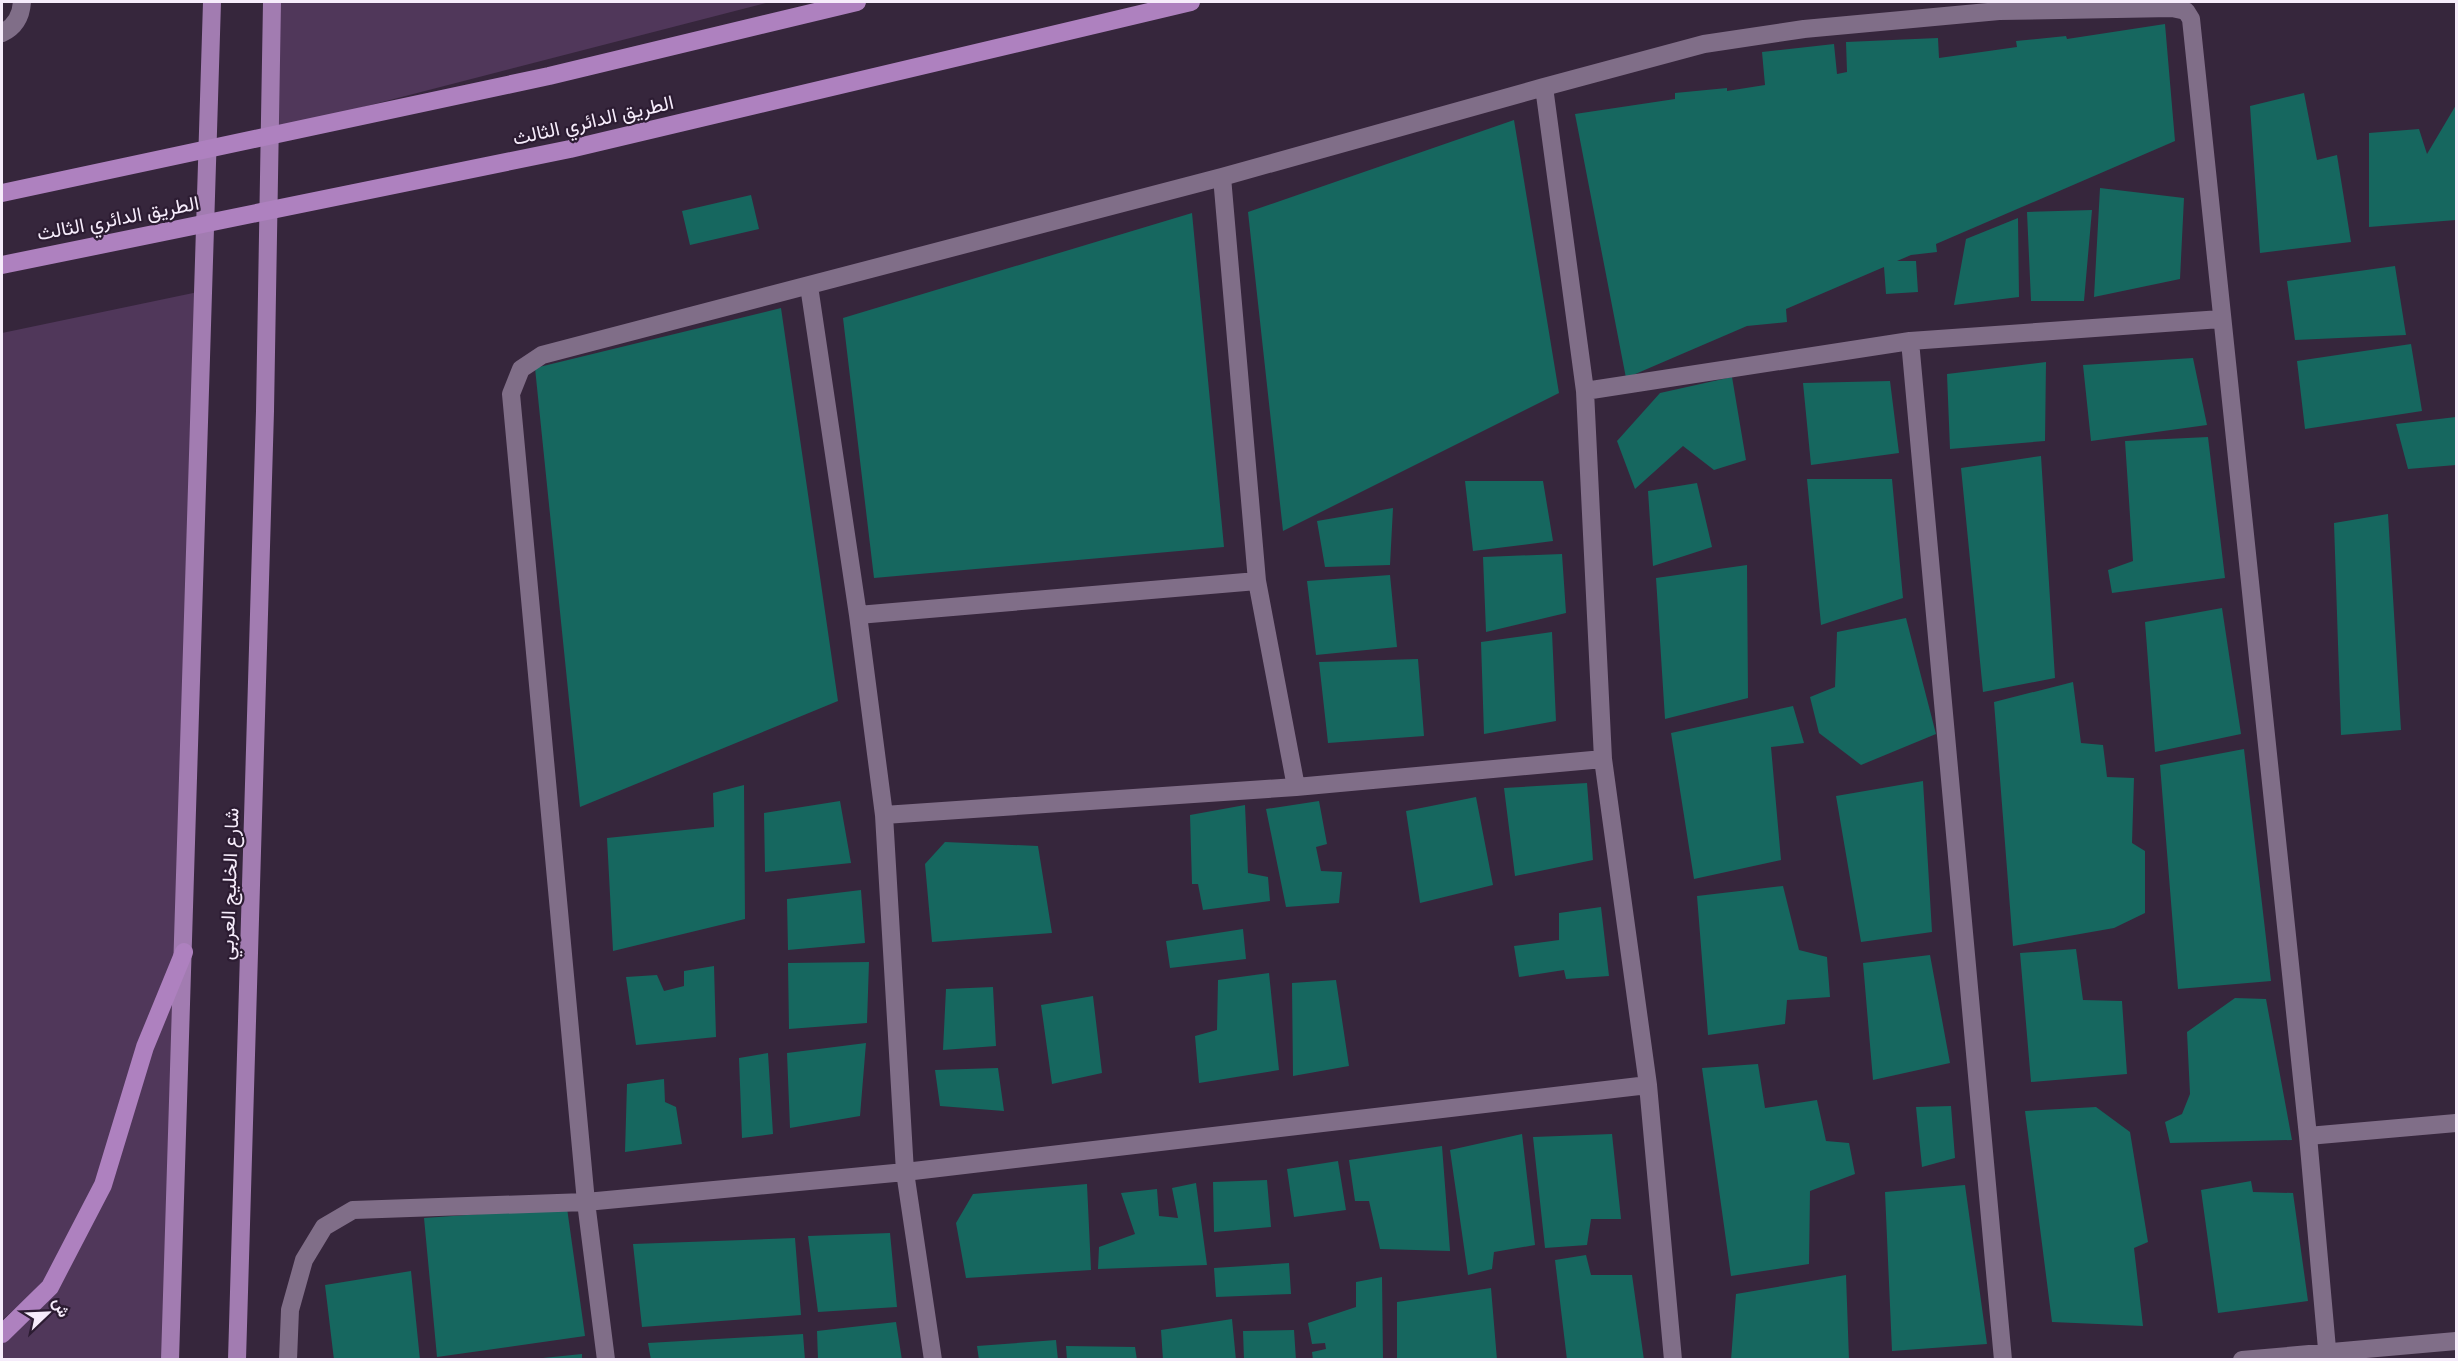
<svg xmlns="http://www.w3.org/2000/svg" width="2458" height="1361" font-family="Roboto,Vazirmatn,sans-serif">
  <rect width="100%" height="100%" fill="#36263c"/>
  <path fill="#50375a" d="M 278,2 L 770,2 L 274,130 Z
    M 198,292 L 178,949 L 99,1180 L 43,1284 L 2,1320 L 2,333 Z
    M 184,955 L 169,1359 L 2,1360 L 2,1338 L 10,1332 L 105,1189 Z"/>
  <path fill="#16675f" d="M 2165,24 L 2175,141 L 1936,244 L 1937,252 L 1911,255 L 1897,261 L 1916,261 L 1918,292 L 1886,294 L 1884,267 L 1786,309 L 1787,322 L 1747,326 L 1626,378 L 1575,114 L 1675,99 L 1675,93 L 1727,88 L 1727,91 L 1765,85 L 1762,52 L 1834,44 L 1837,74 L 1847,72 L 1846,42 L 1938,38 L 1939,58 L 2017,47 L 2016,41 L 2066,36 L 2067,39 Z
    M 2304,93 L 2317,160 L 2337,155 L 2351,242 L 2260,253 L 2250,106 Z
    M 2456,105 L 2456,220 L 2369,227 L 2369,133 L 2419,129 L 2427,154 Z
    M 1514,120 L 1559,393 L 1283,531 L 1248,212 Z
    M 2100,188 L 2184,198 L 2180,279 L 2094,297 Z
    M 751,195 L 759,229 L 690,245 L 682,211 Z
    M 2092,210 L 2084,301 L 2031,301 L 2027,212 Z
    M 1192,213 L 1224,547 L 874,578 L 843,318 Z
    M 2018,218 L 2019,297 L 1954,305 L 1966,239 Z
    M 2395,266 L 2406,335 L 2295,340 L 2287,281 Z
    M 781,308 L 838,701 L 580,807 L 535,368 Z
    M 2411,344 L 2422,411 L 2305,429 L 2297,361 Z
    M 2193,358 L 2207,425 L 2091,441 L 2083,365 Z
    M 2046,362 L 2045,441 L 1950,449 L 1947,374 Z
    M 1732,377 L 1746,460 L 1714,470 L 1683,446 L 1635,489 L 1617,441 L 1660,393 Z
    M 1890,381 L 1899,453 L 1811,465 L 1803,383 Z
    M 2456,417 L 2456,465 L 2408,469 L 2396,424 Z
    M 2208,437 L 2225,578 L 2112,593 L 2108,570 L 2133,561 L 2125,441 Z
    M 2041,456 L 2055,678 L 1983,692 L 1961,468 Z
    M 1807,479 L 1892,479 L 1903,598 L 1821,625 Z
    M 1465,481 L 1543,481 L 1553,541 L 1473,551 Z
    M 1697,483 L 1712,547 L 1653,566 L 1648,491 Z
    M 1393,508 L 1390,565 L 1325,567 L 1317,521 Z
    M 2388,514 L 2401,730 L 2341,735 L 2334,523 Z
    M 1562,554 L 1566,613 L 1486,632 L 1483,557 Z
    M 1747,565 L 1748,698 L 1665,719 L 1656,578 Z
    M 1390,575 L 1397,647 L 1316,655 L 1307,581 Z
    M 2222,608 L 2241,734 L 2155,752 L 2145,622 Z
    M 1906,618 L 1936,734 L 1861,765 L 1819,733 L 1810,697 L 1835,687 L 1837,632 Z
    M 1552,632 L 1556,721 L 1484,734 L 1481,642 Z
    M 1418,659 L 1424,736 L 1328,743 L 1319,662 Z
    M 2073,682 L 2081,743 L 2103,745 L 2107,777 L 2134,778 L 2132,843 L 2145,851 L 2145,913 L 2114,928 L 2013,946 L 1994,702 Z
    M 1793,706 L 1804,743 L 1771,747 L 1781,860 L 1694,879 L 1671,733 Z
    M 2244,749 L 2271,981 L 2178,989 L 2160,765 Z
    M 1923,781 L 1932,932 L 1861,942 L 1836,796 Z
    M 1587,783 L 1593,860 L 1515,876 L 1504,788 Z
    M 744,785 L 745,919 L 613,951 L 607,838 L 714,827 L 713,793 Z
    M 1476,797 L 1493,885 L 1420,903 L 1406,811 Z
    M 840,801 L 851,863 L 765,872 L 764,813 Z
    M 1319,801 L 1327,844 L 1316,847 L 1321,871 L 1342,872 L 1339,903 L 1286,907 L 1266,809 Z
    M 1245,805 L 1248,873 L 1268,877 L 1270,901 L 1203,910 L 1198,884 L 1192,884 L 1190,815 Z
    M 945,842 L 1038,846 L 1052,933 L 932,942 L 925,864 Z
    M 1783,886 L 1799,950 L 1827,957 L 1830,997 L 1787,1000 L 1785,1024 L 1708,1035 L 1697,896 Z
    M 861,890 L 865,943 L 788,950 L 787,899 Z
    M 1601,907 L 1609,976 L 1566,979 L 1564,970 L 1519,977 L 1514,946 L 1559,940 L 1559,913 Z
    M 1243,929 L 1246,959 L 1170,968 L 1166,941 Z
    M 2076,949 L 2083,1000 L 2122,1001 L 2127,1074 L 2031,1082 L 2020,953 Z
    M 1930,955 L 1950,1063 L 1873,1080 L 1863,963 Z
    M 869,962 L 867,1023 L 789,1029 L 788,963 Z
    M 714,966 L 716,1037 L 636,1045 L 626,977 L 657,975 L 664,991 L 684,986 L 684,971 Z
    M 1269,973 L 1279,1070 L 1199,1083 L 1195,1036 L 1217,1030 L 1218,980 Z
    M 1336,980 L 1349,1066 L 1293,1076 L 1292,983 Z
    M 993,987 L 996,1046 L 943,1050 L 946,989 Z
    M 1093,996 L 1102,1073 L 1052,1084 L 1041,1005 Z
    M 2235,998 L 2266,999 L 2292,1140 L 2170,1143 L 2165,1122 L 2182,1114 L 2190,1094 L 2187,1032 Z
    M 866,1043 L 860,1116 L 790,1128 L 787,1053 Z
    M 768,1053 L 773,1134 L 742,1138 L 739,1058 Z
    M 1758,1064 L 1765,1108 L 1817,1100 L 1826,1141 L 1849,1143 L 1855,1174 L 1810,1191 L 1809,1264 L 1731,1276 L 1702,1068 Z
    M 998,1068 L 1004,1111 L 940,1106 L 935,1070 Z
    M 664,1079 L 665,1102 L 676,1107 L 682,1144 L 625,1152 L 627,1084 Z
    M 1951,1106 L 1955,1158 L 1922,1167 L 1916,1107 Z
    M 2096,1107 L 2130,1132 L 2148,1242 L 2134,1248 L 2143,1326 L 2052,1322 L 2025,1111 Z
    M 1522,1134 L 1535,1245 L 1494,1252 L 1492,1269 L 1468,1275 L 1450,1150 Z
    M 1612,1134 L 1621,1219 L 1591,1219 L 1587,1245 L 1545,1248 L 1533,1137 Z
    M 1442,1146 L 1450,1251 L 1380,1249 L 1369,1201 L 1355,1201 L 1349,1160 Z
    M 1338,1161 L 1346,1210 L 1294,1217 L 1287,1169 Z
    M 1267,1180 L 1271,1227 L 1214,1232 L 1213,1182 Z
    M 2251,1181 L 2253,1192 L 2293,1193 L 2308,1301 L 2218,1313 L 2201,1190 Z
    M 1196,1183 L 1207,1265 L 1098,1269 L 1099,1247 L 1135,1234 L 1121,1193 L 1157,1189 L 1159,1216 L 1178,1218 L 1172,1188 Z
    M 1087,1184 L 1091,1270 L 966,1278 L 956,1223 L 973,1194 Z
    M 1965,1185 L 1987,1344 L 1892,1351 L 1885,1192 Z
    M 567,1208 L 585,1336 L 437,1357 L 424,1218 Z
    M 890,1233 L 897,1307 L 818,1312 L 808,1236 Z
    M 795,1238 L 801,1315 L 642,1327 L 633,1244 Z
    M 1586,1255 L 1591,1275 L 1632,1275 L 1644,1360 L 1567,1360 L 1555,1260 Z
    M 1289,1263 L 1291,1294 L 1216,1297 L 1214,1268 Z
    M 411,1271 L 420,1360 L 334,1360 L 325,1285 Z
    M 1846,1275 L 1849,1360 L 1731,1360 L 1736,1294 Z
    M 1382,1277 L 1383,1360 L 1313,1360 L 1312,1352 L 1326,1349 L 1325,1343 L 1312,1344 L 1308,1323 L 1356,1307 L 1356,1282 Z
    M 1491,1288 L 1497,1360 L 1397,1360 L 1397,1302 Z
    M 1232,1319 L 1236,1360 L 1163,1360 L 1161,1330 Z
    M 896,1322 L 902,1360 L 818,1360 L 817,1331 Z
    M 1294,1330 L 1296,1360 L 1244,1360 L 1243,1331 Z
    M 803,1334 L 805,1360 L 651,1360 L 648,1343 Z
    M 1056,1340 L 1058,1360 L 979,1360 L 977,1346 Z
    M 1066,1346 L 1135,1347 L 1137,1360 L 1067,1360 Z
    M 582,1354 L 582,1360 L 543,1360 L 543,1358 Z"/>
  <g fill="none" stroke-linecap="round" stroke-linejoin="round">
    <path stroke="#806e88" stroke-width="18" d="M 2,33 C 15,27 21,16 22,2
      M 1544,87 L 1704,44 L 1804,29 L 1999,11 L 2172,8 L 2186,11 L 2191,19 L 2308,1136
      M 809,286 L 858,615 L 884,815 L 905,1172 L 933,1360
      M 1910,341 L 2003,1360
      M 1585,391 L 1910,341 L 2221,319
      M 1257,581 L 1296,787
      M 858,615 L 1257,581 L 1222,177
      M 884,815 L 1296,787 L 1603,759
      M 288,1360 L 290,1310 L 304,1260 L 324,1227 L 353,1210 L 586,1202 L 905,1172 L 1648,1085
      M 606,1360 L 586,1202 L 511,394 L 521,369 L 542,355 L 1222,177 L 1544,87 L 1585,391 L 1603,759 L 1648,1085 L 1673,1360
      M 2242,1360 L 2456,1341
      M 2328,1360 L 2308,1136 L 2456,1123"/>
    <path stroke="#a27cb1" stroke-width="18" d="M 170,1360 C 186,907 196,454 212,2
      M 237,1360 L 265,411 L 272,2"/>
    <path stroke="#ae81bf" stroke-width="18" d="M 2,193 L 549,76 L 857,2
      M 2,265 L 570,149 L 1191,2
      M 2,1334 L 50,1287 L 103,1185 L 145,1047 L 184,952"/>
  </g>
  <g text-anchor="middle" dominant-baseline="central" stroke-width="4.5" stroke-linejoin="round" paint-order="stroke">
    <g font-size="20" fill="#f6ecfb" stroke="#2c1c32">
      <text transform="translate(593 120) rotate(-13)">الطريق الدائري الثالث</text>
      <text transform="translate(118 218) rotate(-11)">الطريق الدائري الثالث</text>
      <text transform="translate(229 884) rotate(-88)">شارع الخليج العربي</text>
    </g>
  </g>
  <rect width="2458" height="1361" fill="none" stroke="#f6ecfb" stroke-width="6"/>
  <g transform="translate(48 1313) rotate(67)" stroke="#2c1c32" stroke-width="4.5" paint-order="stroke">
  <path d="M0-4.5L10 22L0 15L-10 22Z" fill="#f6ecfb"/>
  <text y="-9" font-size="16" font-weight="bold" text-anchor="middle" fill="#f6ecfb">ش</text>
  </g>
</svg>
